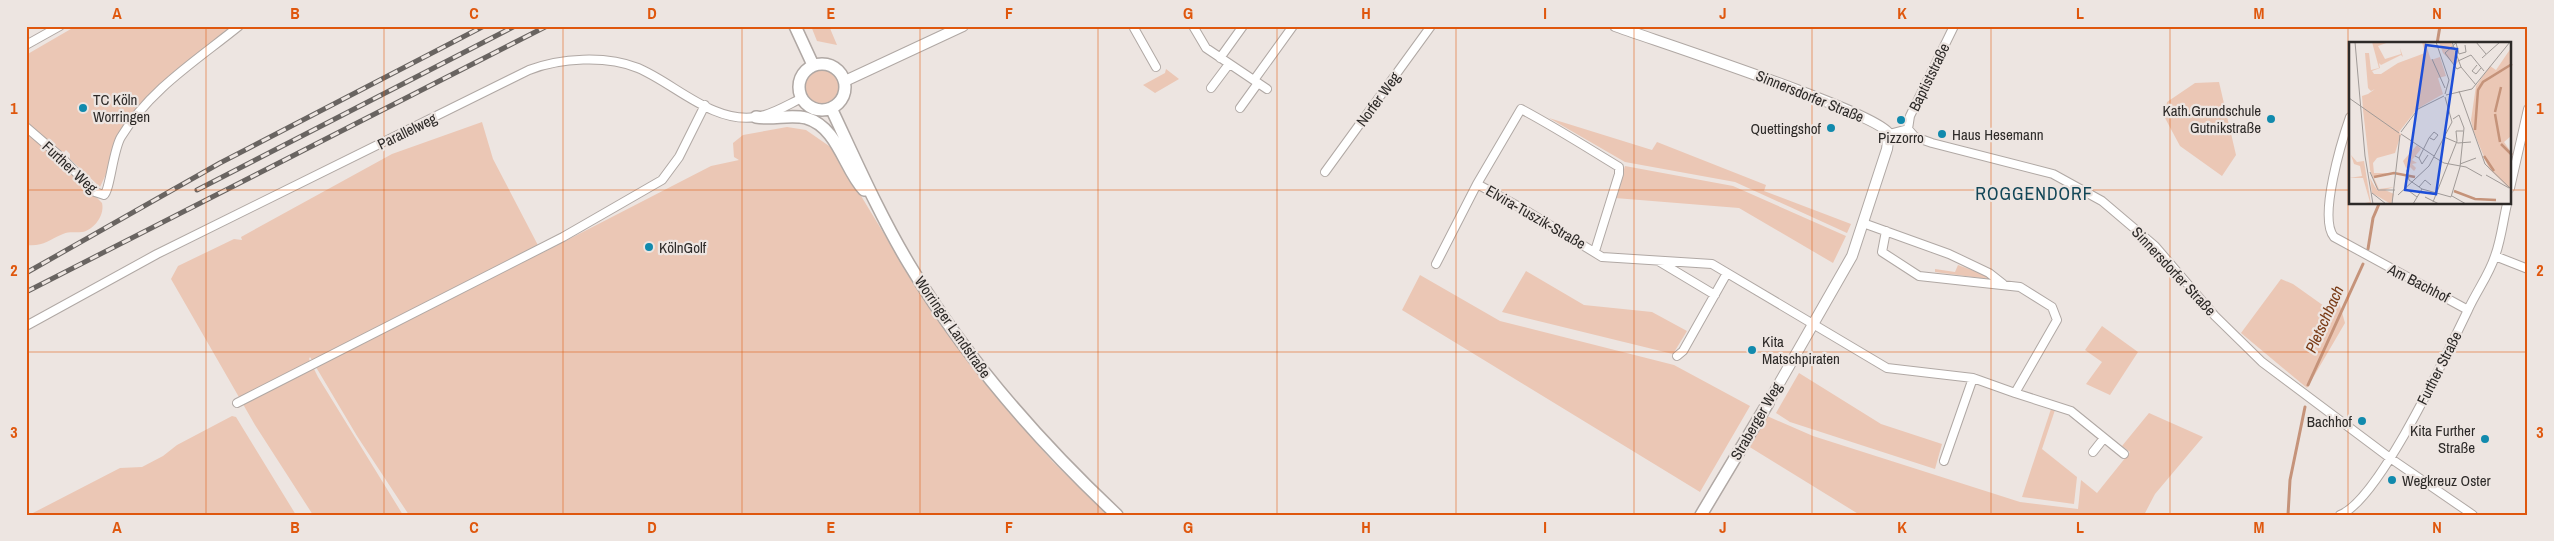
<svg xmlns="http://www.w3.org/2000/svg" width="2554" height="541" font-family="'Archivo Narrow',sans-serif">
  <rect width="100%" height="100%" fill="#ede5e1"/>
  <path fill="#ebc7b5" d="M 76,26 L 235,26 L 134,114 L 100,187 L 70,159 L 70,154 L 66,150 L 63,153 L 26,122 L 26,55 Z
    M 811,26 L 829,26 L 837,45 L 817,41 Z
    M 1166,69 L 1179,79 L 1155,93 L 1143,85 L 1165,73 Z
    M805 88a18 18 0 1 1 36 0a18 18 0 1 1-36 0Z
    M 2219,82 L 2236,155 L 2222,176 L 2180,146 L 2165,118 L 2167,102 L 2195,83 Z
    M 1549,118 L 1652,150 L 1657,142 L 1766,185 L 1764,191 L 1851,224 L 1847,233 L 1735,182 L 1625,162 Z
    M 482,122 L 493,159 L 542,253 L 711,166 L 739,160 L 734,157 L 733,143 L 743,135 L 787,127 L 806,130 L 832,148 L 926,303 L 1000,401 L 1053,462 L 1108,515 L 409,515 L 357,436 L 310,357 L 309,359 L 318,377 L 403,515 L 313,515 L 255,425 L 171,279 L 178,266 L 234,239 L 242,240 L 241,237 L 392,154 Z
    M 26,131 L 58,158 L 102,203 C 105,215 94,230 82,232 C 75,233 70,231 63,234 C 48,240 43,247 26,245 Z
    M 1625,166 L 1733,186 L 1846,236 L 1833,263 L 1739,208 L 1615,198 Z
    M 1958,265 L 1988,276 L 1988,279 L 1935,272 L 1935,269 L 1955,272 Z
    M 1526,271 L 1584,305 L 1652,312 L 1687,331 L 1673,354 L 1502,312 Z
    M 1420,275 L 1500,321 L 1674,365 L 1750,406 L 1700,492 L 1402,310 Z
    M 2281,279 L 2293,284 L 2324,306 L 2339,302 L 2345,323 L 2307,388 L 2241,333 Z
    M 2102,326 L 2138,352 L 2110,395 L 2086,384 L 2102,362 L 2085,350 Z
    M 1799,373 L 1881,424 L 1942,444 L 1935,469 L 1790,422 L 1776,413 Z
    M 2051,409 L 2055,410 L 2042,449 L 2077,477 L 2074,504 L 2022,497 Z
    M 2149,413 L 2203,437 L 2155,494 L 2144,515 L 1860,515 L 1748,446 L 1767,416 L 1813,436 L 2020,502 L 2078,509 L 2081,480 L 2097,493 L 2130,452 L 2122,446 Z
    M 232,416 L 236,417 L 296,515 L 29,515 L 120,468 L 142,467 L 163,456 L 177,445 Z"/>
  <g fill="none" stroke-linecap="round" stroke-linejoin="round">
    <path stroke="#c5937a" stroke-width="3" d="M 2437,44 L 2440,26
      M 2368,249 L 2373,218 L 2379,204
      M 2308,385 L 2363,264
      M 2288,515 L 2290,480 L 2305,407"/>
    <g stroke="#b0a8a4" stroke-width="10">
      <path id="minor" d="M 1193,26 L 1206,48 L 1267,89
        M 1134,28 L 1156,67
        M 26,45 L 60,26
        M 1220,58 L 1243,26
        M 1254,80 L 1293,26
        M 1211,88 L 1229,64
        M 1240,108 L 1258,83
        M 2350,117 C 2342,140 2318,218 2334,237 L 2468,310
        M 26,127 L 62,158 L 95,192 L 104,195 C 110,190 113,150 121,137 C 149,90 197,60 239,26
        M 1908,129 L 1910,116 L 1954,26
        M 1889,134 L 1908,129 L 1915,137 L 1932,143 L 2053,174 L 2102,201 L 2155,246 L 2215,316 L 2262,362 L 2390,458 L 2473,515
        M 1325,172 L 1431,26
        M 2510,188 L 2528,109
        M 1863,223 L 1949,254 L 1989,273 L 2003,284
        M 1886,231 L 1882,252 L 1919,276 L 2020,287 L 2052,307 L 2057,320 L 2015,393 L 1973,378
        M 1595,251 L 1619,174 L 1619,167 C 1586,147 1555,127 1521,109 L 1477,184 L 1525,210 L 1602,257 L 1712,264 L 1887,368 L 1973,378 L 1944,461
        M 2495,256 L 2528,269
        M 1660,262 L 1715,295
        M 1436,264 L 1477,184
        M 26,326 L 157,254 L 529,70 C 560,58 606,55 638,68 C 674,83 713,124 756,117 C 772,115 787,105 802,98
        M 1677,356 L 1683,351 L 1727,273
        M 2015,393 L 2071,411 L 2124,454
        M 237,403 L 563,237 L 662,180 L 679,157 L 705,105
        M 2093,452 L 2104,438
        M 2340,515 C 2380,499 2447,353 2468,310 C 2476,292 2489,275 2495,256 C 2501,240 2503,221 2507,204"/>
    </g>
    <g stroke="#b0a8a4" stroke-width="12">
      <path id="tertiary" d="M 1615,26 C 1650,39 1880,113 1889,134 L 1887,149 L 1852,256 L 1768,403
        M 845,81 L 963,26"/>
    </g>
    <g stroke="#b0a8a4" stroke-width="14">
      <path id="secondary" d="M 795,26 L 813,65
        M799 87a23 23 0 1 1 46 0a23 23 0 1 1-46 0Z
        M 831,108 C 856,161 879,214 909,264 C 966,359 1037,440 1117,515
        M 756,117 C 773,120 790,114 806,118 C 838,127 844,169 864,190
        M 1701,515 L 1768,403"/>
    </g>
    <use href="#minor" stroke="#fff" stroke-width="8"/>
    <use href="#tertiary" stroke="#fff" stroke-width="10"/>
    <use href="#secondary" stroke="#fff" stroke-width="11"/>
    <g stroke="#696461" stroke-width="5">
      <path id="rail" d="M 197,190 L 515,26
        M 26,273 L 220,163 L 484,26
        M 26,292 L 547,26"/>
    </g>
    <use href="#rail" stroke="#ede5e1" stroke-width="3" stroke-dasharray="9" stroke-linecap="butt"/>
  </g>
  <path fill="none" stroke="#df570d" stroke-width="1" stroke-opacity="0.55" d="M 206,26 L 206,515M 384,26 L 384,515M 563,26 L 563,515M 742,26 L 742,515M 920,26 L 920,515M 1098,26 L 1098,515M 1277,26 L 1277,515M 1456,26 L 1456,515M 1634,26 L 1634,515M 1812,26 L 1812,515M 1991,26 L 1991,515M 2170,26 L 2170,515M 2348,26 L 2348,515M 26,190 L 2350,190M 2510,190 L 2528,190M 26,352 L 2528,352"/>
  <g fill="#118aad" stroke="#ede5e1" stroke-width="2">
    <circle cx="83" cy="108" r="5"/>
    <circle cx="2271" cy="119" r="5"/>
    <circle cx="1901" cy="120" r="5"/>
    <circle cx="1831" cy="128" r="5"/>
    <circle cx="1942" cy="134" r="5"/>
    <circle cx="649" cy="247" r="5"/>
    <circle cx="1752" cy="350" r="5"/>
    <circle cx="2362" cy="421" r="5"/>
    <circle cx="2485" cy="439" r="5"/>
    <circle cx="2392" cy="480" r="5"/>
  </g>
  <g text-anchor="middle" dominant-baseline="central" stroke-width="4.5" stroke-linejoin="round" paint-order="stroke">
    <g font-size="15" fill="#2d2a28" stroke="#ede5e1">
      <text transform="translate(1929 77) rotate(-64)">Baptiststraße</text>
      <text transform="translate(1810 96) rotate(22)">Sinnersdorfer Straße</text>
      <text transform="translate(1378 99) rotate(-54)">Norfer Weg</text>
      <text transform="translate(407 131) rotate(-26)">Parallelweg</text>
      <text transform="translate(70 167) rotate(43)">Further Weg</text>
      <text transform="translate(1536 217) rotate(30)">Elvira-Tuszik-Straße</text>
      <text transform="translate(2174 271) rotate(47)">Sinnersdorfer Straße</text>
      <text transform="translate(2419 283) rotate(27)">Am Bachhof</text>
      <text transform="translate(953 327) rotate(55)">Worringer Landstraße</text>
      <text transform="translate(2439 368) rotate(-63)">Further Straße</text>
      <text transform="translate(1756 421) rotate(-60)">Straberger Weg</text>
    </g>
    <g font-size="15" fill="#2d2a28" stroke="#ede5e1" text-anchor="start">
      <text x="93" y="99">TC Köln<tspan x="93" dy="17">Worringen</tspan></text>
      <text x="2261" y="110" text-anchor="end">Kath.Grundschule<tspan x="2261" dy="17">Gutnikstraße</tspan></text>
      <text x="1821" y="128" text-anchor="end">Quettingshof</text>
      <text x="1952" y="134">Haus Hesemann</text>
      <text x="1901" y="137" text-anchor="middle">Pizzorro</text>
      <text x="659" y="247">KölnGolf</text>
      <text x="1762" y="341">Kita<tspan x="1762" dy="17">Matschpiraten</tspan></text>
      <text x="2352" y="421" text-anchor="end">Bachhof</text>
      <text x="2475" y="430" text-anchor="end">Kita Further<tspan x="2475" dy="17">Straße</tspan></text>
      <text x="2402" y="480">Wegkreuz Oster</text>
    </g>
    <g font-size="16" font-style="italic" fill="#7a3b16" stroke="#ede5e1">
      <text transform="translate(2324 319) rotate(-66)">Pletschbach</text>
    </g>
    <g font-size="18" letter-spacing="1" fill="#124657" stroke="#ede5e1">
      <text x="2034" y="193">ROGGENDORF</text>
    </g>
  </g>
  <g transform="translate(2349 42)">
    <rect width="162" height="162" fill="#ede5e1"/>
    <path d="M 23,0 L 40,0 L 29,4 L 36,17 L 52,12 L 51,6 L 54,15 L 52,13 L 32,23 L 30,21 L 31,26 L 23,29 L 25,32 L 32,32 L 49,21 L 76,11 L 73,0 L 76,0 L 82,18 L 91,15 L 97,34 L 89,36 L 94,52 L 68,67 L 50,90 L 52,92 L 46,111 L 28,116 L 24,121 L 25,131 L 43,131 L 25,136 L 30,147 L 45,145 L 36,148 L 45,152 L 42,162 L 23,151 L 21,136 L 26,145 L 29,148 L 32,148 L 29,147 L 27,145 L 21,128 L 14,68 L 13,54 L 19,52 L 26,47 L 22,49 L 19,46 L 16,11 L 20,11 L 22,28 L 30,26 ZM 90,0 L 102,0 L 109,20 L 106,23 L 94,11 ZM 162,6 L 162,94 L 155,100 L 162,110 L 162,148 L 140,127 L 124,88 L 122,78 L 127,44 L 141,24 L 147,28 ZM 68,103 L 72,107 L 63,118 L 68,121 L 63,122 L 67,126 L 65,129 L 61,125 L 57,126 L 54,119 ZM 2,113 L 8,120 L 15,119 L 22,162 L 11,162 L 21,160 L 14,136 L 0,136 L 13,134 L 11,124 L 5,122 Z" fill="#ebc7b5"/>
    <path fill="none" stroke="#c5937a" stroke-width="2.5" d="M 146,70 L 152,45M 146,72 L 151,100M 126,88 L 129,48 L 134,40 L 163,22M 152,102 L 163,113M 135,114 L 145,129M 25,135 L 45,131 L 66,135M 105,149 L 126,157 L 147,158"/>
    <path fill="none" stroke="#a09a97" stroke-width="1" d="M 6,0 L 16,114 L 24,162M 87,0 L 100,38 L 96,52M 103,0 L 112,25 L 127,43M 108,0 L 96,11 L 108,27 L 112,25M 127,0 L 137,12M 107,1 L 110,12 L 117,10 L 116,3M 133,16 L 151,0M 83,17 L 96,46M 109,19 L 122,13 L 135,29M 128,23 L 123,29 L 127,32 L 132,26M 110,49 L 136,122 L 163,148M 97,53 L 123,47 L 161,0M 0,56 L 50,91M 52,90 L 69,67 L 95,54M 52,92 L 70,104M 95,95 L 109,101 L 122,100M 70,104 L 85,114M 66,114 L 70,116 L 80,96 L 85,90 L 89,93 L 85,98 L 81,96M 85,115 L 95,121 L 117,125 L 133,134M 70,116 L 73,122 L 79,113M 111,122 L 127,116M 58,128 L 60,138 L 73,147 L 102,155M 21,130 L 29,148 L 46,148M 137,133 L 160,146M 70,145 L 76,138 L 82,143M 56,146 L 68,155M 23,151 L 37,162M 49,153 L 80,124 L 103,80 L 96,55M 103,154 L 117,162M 76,155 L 90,162M 102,155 L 111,125 L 115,86 L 110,73 L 104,77M 84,160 L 108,99 L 107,89 L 114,89M 43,162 L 51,93M 64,162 L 73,147"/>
    <path fill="#1d4ed8" fill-opacity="0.15" stroke="#1d4ed8" stroke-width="2.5" d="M 77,3 L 108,7 L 87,152 L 56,148 Z"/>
    <rect width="162" height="162" fill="none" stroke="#2d2a28" stroke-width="2.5"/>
  </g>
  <rect width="2554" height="541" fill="none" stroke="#ede5e1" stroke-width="55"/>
  <rect x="28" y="28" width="2498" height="486" fill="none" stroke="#df570d" stroke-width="2"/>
  <g font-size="16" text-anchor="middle" font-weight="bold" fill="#df570d">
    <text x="117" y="19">A</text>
    <text x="295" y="19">B</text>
    <text x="474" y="19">C</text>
    <text x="652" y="19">D</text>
    <text x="831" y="19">E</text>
    <text x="1009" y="19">F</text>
    <text x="1188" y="19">G</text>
    <text x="1366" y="19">H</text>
    <text x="1545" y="19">I</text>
    <text x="1723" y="19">J</text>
    <text x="1902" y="19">K</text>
    <text x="2080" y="19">L</text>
    <text x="2259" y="19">M</text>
    <text x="2437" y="19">N</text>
    <text x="14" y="114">1</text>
    <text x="2540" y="114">1</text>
    <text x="14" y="276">2</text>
    <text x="2540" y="276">2</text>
    <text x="14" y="438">3</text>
    <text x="2540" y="438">3</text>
    <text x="117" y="533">A</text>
    <text x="295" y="533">B</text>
    <text x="474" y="533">C</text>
    <text x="652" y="533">D</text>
    <text x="831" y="533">E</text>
    <text x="1009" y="533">F</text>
    <text x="1188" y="533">G</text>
    <text x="1366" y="533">H</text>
    <text x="1545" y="533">I</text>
    <text x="1723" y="533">J</text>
    <text x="1902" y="533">K</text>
    <text x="2080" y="533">L</text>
    <text x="2259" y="533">M</text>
    <text x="2437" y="533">N</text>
  </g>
</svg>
